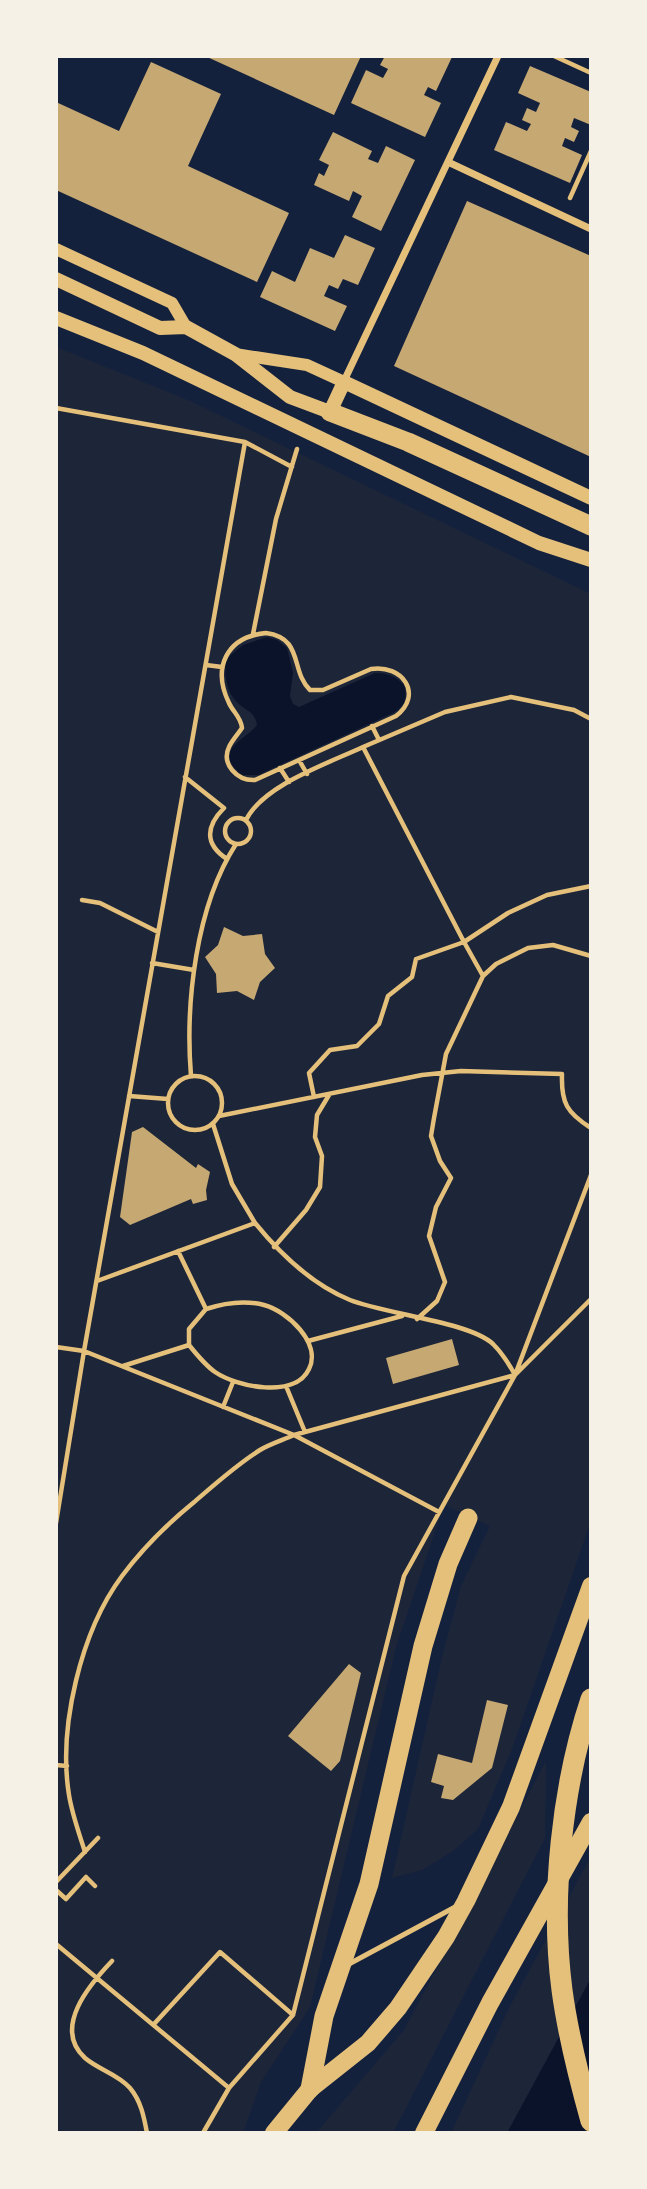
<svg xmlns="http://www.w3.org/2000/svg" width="647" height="2189" font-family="Arial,sans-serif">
  <rect width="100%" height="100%" fill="#14213d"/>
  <path fill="#1d2539" d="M 56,347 L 188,400 L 591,594 L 591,1521 L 512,1749 L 478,1829 L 453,1851 L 422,1870 L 392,1878 L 442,1657 L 461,1586 L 490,1526 L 444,1505 L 396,1647 L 310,2007 L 261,2082 L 243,2133 L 56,2133 Z
    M 546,1761 L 545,1838 L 393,2133 L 316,2133 L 404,2030 Z
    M 591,1856 L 591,1978 L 507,2133 L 451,2133 L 509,2008 Z"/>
  <path fill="#0b132b" d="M 267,637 L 277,640 L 287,648 L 293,673 L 290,696 L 293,704 L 299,707 L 375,673 C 388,673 395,676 404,685 C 408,698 404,707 393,713 L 258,775 L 242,775 C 211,750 245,741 257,725 C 255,713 249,712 240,705 C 226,694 224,675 226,659 L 243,645 Z
    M 591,1978 L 591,2133 L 507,2133 Z"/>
  <path fill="#c6a872" d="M 205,56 L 361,56 L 334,115 Z
    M 385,56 L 452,57 L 436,91 L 428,87 L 424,95 L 441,103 L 425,137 L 351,103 L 366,70 L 383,78 L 388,69 L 380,65 Z
    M 151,62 L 221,94 L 188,166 L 289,213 L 257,282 L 56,190 L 56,102 L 119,131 Z
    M 530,66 L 591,92 L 591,125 L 574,118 L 571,127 L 579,131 L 574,142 L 565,138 L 562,146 L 582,155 L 570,183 L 494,150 L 506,122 L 527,131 L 531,124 L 522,120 L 527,108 L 536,112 L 540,103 L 518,93 Z
    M 333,132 L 372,151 L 368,159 L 378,163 L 386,146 L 415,160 L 381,231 L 352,217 L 362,196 L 353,191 L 349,201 L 314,185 L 319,173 L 324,176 L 329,165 L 319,160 Z
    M 467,201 L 591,256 L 591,457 L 394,366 Z
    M 345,235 L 375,248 L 358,285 L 343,279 L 338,289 L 329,285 L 324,296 L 347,306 L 335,331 L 260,297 L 272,271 L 295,282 L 310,248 L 334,258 Z
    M 224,927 L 243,936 L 262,934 L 265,954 L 275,968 L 260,982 L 254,1000 L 237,991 L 217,993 L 216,974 L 205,957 L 218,945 Z
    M 143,1127 L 196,1168 L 198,1164 L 210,1172 L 206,1190 L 207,1200 L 193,1204 L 191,1199 L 130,1225 L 120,1217 L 132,1132 Z
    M 452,1339 L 459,1365 L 393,1384 L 386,1358 Z
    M 349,1664 L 361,1673 L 340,1761 L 331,1771 L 288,1736 Z
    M 487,1700 L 508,1705 L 492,1768 L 453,1800 L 441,1798 L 444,1786 L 431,1782 L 438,1754 L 472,1763 Z"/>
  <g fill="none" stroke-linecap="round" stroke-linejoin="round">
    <path stroke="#e5c07b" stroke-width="4.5" d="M 554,56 L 591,73
      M 570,198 L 591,151
      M 56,408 L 245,442 L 292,467
      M 266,633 C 304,638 290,671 310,690 L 323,690 L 371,669 C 402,664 424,694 396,716 L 255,780 C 237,781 221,764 229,747 C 232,740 238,734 242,728 C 241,717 233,712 229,703 C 212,668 226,637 266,633 Z
      M 253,634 L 276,519 L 297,449
      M 206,665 L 222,667
      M 591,719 L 574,710 L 511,697 L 445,712 L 363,747 L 464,942 L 508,913 L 547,895 L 591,886
      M 372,726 L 379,740
      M 299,760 L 307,774
      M 280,768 L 289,782
      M 185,777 L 224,808 C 206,826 204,844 227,859
      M225 831a13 13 0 1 1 26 0a13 13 0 1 1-26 0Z
      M 246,820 C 263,785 329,763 363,747
      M 82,900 L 100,903 L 158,932
      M 152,963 L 194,970
      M168 1103a27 27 0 1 1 54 0a27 27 0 1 1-54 0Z
      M 191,1076 C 185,1003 196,906 236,844
      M 129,1096 L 168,1099
      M 314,1097 L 309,1073 L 330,1050 L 357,1046 L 379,1024 L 388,996 L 412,977 L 416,959 L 464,942 L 483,976
      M 219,1116 L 422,1075 L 461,1071 L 562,1074 C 561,1103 567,1113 591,1128
      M 213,1124 L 232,1184 L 255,1223
      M 274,1247 L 306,1210 L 320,1187 L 322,1156 L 315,1137 L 317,1115 L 329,1095
      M 178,1251 L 206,1309 L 189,1329 L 189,1345 C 197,1355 205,1365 215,1372 C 237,1387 295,1399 309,1369 C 322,1343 287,1311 264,1305 C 245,1300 224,1303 206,1309
      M 97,1281 L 255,1223 C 281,1255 311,1284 350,1300 C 385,1314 470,1322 493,1344 C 502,1353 509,1364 515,1375
      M 417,1319 L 437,1301 L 445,1282 L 429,1236 L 436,1207 L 451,1178 L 440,1161 L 431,1136 L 434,1118 L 446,1054 L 483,976 L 496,964 L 528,948 L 553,945 L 591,956
      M 308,1341 L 402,1316
      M 56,1347 L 84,1351 L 245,442
      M 123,1366 L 189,1345
      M 286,1386 L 305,1432
      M 223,1407 L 233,1382
      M 56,1523 L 84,1351 L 294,1435 L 515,1375 L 591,1175
      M 56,1765 L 67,1766
      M 85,1852 C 79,1833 72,1814 69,1795 C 58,1727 81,1631 122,1576 C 143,1548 166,1525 193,1503 C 214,1485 236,1465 260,1450 C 270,1444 283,1440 294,1435 L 439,1512
      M 56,1882 L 98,1838
      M 56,1890 L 66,1899 L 86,1877 L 95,1886
      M 56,1944 L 229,2088
      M 112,1961 C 90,1984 52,2028 85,2058 C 99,2070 118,2074 130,2088 C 141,2101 144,2117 147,2133
      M 154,2024 L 220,1952 L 293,2015
      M 203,2133 L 229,2088 L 293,2015 L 404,1576 L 515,1375 L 591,1299"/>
    <path stroke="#e5c07b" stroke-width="5" d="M 349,1964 L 457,1906"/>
    <path stroke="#e5c07b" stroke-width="7" d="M 448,162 L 591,229
      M 344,381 L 498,56"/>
    <path stroke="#e5c07b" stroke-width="12" d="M 56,249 L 172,303 L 186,327
      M 235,354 L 307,365 L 344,382"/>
    <path stroke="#e5c07b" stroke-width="14" d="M 56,279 L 160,328 L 186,327 L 235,354 L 290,397 L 330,412 L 344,382 L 591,498
      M 56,318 L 143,353 L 539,543 L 591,560"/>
    <path stroke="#e5c07b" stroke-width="18" d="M 274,2133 L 310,2089 L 368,2043 L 398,2008 L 446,1937 L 466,1901 L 511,1807 L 591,1586
      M 424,2133 L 490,2003 L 591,1822"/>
    <path stroke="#e5c07b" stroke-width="19" d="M 330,412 L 408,442 L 591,526
      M 310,2089 L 324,2016 L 369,1884 L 423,1646 L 448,1564 L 468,1518"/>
    <path stroke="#e5c07b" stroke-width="21" d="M 591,1699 C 562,1786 550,1898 562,1990 C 568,2035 579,2078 591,2121"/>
  </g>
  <rect width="647" height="2189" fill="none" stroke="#f6f1e7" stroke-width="116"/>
</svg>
